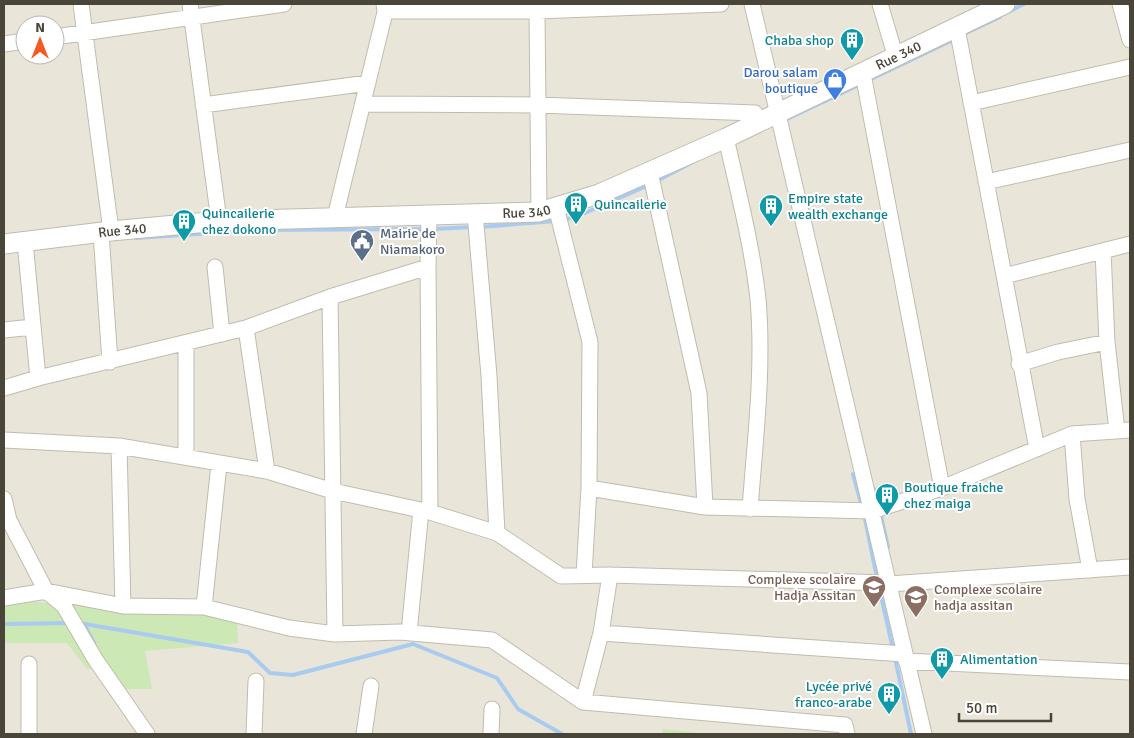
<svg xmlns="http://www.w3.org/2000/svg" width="1134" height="738" font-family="Signika,sans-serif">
  <rect width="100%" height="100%" fill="#f5f3eb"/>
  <path fill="#e9e6d9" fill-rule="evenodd" d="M 4,4 L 1130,4 L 1130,734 L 4,734 ZM 25,25 L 55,25 L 55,55 L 25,55 Z"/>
  <path fill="#cbe8b5" d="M 4,600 L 237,615 L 238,643 L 145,651 L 152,689 L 118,689 L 105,668 L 87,669 L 67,643 L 4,643 Z
    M 663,729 L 708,734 L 661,734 Z"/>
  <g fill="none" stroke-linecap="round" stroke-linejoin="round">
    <path stroke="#a9cbef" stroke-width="4" d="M 1008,12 L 1024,4
      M 962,35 L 1000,17
      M 867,81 L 955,39
      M 783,121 L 861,84
      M 655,182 L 693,162
      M 563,220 L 578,216 L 649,185
      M 480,227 L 556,221
      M 433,229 L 473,227
      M 136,238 L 259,230 L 426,229
      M 853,474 L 862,507
      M 874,489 L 878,505
      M 880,512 L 888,547
      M 864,514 L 877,578
      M 879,587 L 893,649
      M 79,623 L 248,652 L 270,673 L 293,675 L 413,644 L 497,678 L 518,709 L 562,734
      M 4,624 L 70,623
      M 84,624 L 94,643
      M 895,658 L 911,734"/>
    <g stroke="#c0bcad" stroke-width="17">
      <path id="minor" d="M 81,4 L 111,231
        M 190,4 L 219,221
        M 384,4 L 385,11 L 537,11 L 721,4
        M 752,4 L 924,734
        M 880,4 L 896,58
        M 1120,4 L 1130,40
        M 537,11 L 539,212
        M 957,28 L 1037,449
        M 55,37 L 284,4
        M 4,44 L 25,41
        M 863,74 L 942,488
        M 971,103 L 1130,67
        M 363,104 L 537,105 L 755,113 L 761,122
        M 203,105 L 368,83
        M 726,138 C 738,191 752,245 758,299 C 764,369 755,440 750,509
        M 650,172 L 699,393 L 705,507
        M 986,182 L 1130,150
        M 556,207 L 590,342 L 589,488 L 584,575
        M 475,213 L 489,376 L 497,533
        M 335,217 L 387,4
        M 101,233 L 110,362
        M 25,242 L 38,378
        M 1103,251 L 1107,342 L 1117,431
        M 215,267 L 222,334
        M 428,267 L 429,215
        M 1004,276 L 1130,244
        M 246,328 L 267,471
        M 4,330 L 33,327
        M 186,344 L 186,456
        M 1019,364 L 1058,352 L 1107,342
        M 4,388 L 38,378 L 246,328 L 330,297 L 428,267 L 430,512
        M 1072,434 L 1077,499 L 1090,570
        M 4,440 L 119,446 L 267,471 L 333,491 L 430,512 L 497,533 L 561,576 L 610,575 L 888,583
        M 119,446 L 123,606
        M 589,488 L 705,507 L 873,511 L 942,488 L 1072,434 L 1130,430
        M 4,499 L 9,520 L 46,591 L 64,606 L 95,659 L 147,734
        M 889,584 L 1130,567
        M 4,598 L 46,591 L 123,606 L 204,607 L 289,628 L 335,634 L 330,297
        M 204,607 L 219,464
        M 409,633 L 421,510
        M 601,633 L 904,654
        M 335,634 L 400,632 L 492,640 L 583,702 L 845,725 L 847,734
        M 906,661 L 1130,672
        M 583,702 L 601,633 L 610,575
        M 29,734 L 29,664
        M 254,734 L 256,681
        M 364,734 L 371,686
        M 491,734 L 492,709"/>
    </g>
    <g stroke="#c0bcad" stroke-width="21">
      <g id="tertiary">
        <path id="s1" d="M 4,244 L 111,231 L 219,221 L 539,212 L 599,194 L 726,138 L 1005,4"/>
      </g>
    </g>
    <use href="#minor" stroke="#fff" stroke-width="15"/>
    <use href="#tertiary" stroke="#fff" stroke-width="19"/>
  </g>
  <defs>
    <g id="building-pin" transform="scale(1.25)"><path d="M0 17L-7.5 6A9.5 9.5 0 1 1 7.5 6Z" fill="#0f9aa8" stroke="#fff"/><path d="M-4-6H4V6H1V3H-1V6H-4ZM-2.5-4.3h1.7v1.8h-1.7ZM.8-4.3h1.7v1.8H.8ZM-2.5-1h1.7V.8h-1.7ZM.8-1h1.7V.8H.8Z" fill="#fff"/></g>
    <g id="shop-pin" transform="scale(1.25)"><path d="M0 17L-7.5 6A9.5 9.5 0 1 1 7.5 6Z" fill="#3f7fe0" stroke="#fff"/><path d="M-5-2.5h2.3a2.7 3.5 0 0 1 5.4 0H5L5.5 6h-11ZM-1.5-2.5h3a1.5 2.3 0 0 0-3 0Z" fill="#fff"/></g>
    <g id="civic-pin" transform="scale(1.25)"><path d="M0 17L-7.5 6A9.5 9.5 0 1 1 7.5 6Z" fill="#5c6f8a" stroke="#fff"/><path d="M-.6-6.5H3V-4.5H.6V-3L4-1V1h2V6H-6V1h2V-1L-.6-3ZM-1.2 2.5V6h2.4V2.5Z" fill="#fff"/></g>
    <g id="school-pin" transform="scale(1.25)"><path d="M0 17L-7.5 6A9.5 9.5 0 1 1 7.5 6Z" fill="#8d6e63" stroke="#fff"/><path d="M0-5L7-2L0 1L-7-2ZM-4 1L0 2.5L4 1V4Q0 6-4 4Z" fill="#fff"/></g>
  </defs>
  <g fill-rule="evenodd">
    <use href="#building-pin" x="852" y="40"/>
    <use href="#shop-pin" x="835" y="80"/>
    <use href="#building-pin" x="576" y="204"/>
    <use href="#building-pin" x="771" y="206"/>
    <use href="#building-pin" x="184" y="221"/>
    <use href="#civic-pin" x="362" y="241"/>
    <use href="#building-pin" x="887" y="495"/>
    <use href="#school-pin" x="874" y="587"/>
    <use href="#school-pin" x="916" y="597"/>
    <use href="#building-pin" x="942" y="659"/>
    <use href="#building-pin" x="889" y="694"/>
  </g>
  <g text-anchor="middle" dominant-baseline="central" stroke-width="4" stroke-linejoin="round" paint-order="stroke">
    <g font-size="14" fill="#0d838f" stroke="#fff" text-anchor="start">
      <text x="834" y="40" text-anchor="end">Chaba shop</text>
      <text x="788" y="198">Empire state<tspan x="788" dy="16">wealth exchange</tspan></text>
      <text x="594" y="204">Quincailerie</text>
      <text x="202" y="213">Quincailerie<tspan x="202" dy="16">chez dokono</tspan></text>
      <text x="904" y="487">Boutique fraiche<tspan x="904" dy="16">chez maiga</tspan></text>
      <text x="960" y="659">Alimentation</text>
      <text x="872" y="686" text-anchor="end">Lycée privé<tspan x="872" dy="16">franco-arabe</tspan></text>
    </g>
    <g font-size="14" fill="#494539" stroke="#fff">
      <text stroke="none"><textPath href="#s1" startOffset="929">Rue 340</textPath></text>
      <text stroke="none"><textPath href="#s1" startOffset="524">Rue 340</textPath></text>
      <text stroke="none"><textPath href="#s1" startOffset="119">Rue 340</textPath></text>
    </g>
    <g font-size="14" fill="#366cbe" stroke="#fff" text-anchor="end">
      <text x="818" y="72">Darou salam<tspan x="818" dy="16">boutique</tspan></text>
    </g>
    <g font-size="14" fill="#4e5e75" stroke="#fff" text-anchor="start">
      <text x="380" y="233">Mairie de<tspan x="380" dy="16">Niamakoro</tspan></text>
    </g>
    <g font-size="14" fill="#785e54" stroke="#fff" text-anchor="end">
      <text x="856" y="579">Complexe scolaire<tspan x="856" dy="16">Hadja Assitan</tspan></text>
      <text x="934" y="589" text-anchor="start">Complexe scolaire<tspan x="934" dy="16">hadja assitan</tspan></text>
    </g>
  </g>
  <rect width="1134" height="738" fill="none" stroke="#494539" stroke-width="10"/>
  <g transform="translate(40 40)"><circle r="24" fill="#ffffff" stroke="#b6b5b0"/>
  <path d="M0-4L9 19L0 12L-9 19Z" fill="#f55a22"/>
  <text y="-8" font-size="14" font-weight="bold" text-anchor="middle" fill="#494539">N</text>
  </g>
  <path d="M959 713v8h92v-8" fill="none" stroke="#494539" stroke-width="2.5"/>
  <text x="966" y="713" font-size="15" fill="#494539" stroke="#ffffff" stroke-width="4" paint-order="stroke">50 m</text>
</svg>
